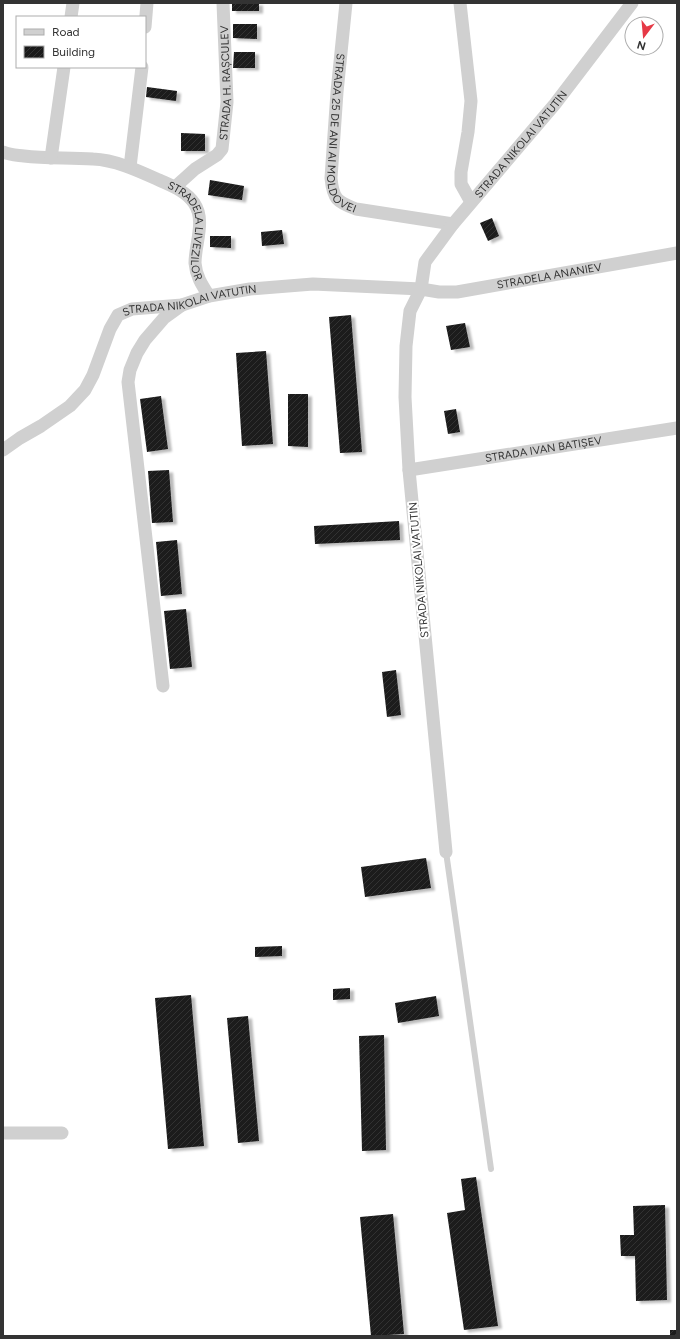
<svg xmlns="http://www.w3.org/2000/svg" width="680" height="1339" font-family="Figtree,sans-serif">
  <defs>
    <pattern id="building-hatch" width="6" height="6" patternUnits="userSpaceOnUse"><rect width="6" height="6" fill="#1a1a1a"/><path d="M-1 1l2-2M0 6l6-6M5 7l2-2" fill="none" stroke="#333"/></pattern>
    <filter id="shadow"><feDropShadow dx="4" dy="2.5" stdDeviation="1" flood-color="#0004"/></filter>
  </defs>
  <rect width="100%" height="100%" fill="#fff"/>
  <path fill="url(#building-hatch)" filter="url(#shadow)" d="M 232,3 L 259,3 L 259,11 L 232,11 Z
    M 233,24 L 257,24 L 257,39 L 233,38 Z
    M 234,52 L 255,52 L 255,68 L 233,68 Z
    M 147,87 L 177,91 L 176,101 L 146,97 Z
    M 181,133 L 205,134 L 205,151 L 181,151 Z
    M 210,180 L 244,186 L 242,200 L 208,195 Z
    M 492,218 L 499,236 L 488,241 L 480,223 Z
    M 282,230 L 284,244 L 262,246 L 261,232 Z
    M 210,236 L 231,236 L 231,248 L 210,247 Z
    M 351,315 L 362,452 L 340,453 L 329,317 Z
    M 465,323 L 470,347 L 451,350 L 446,326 Z
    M 266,351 L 273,444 L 242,446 L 236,353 Z
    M 288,394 L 308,394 L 308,447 L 288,446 Z
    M 161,396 L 168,449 L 147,452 L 140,399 Z
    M 456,409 L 460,432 L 448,434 L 444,411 Z
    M 169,470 L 173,522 L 152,523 L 148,471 Z
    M 399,521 L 400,540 L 315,544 L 314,526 Z
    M 177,540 L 182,594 L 161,596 L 156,542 Z
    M 186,609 L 192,667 L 170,669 L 164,611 Z
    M 396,670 L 401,715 L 387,717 L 382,672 Z
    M 426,858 L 431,888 L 365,897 L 361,867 Z
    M 282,946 L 282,956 L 255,957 L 255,947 Z
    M 350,988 L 350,999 L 333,1000 L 333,989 Z
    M 191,995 L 204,1146 L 168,1149 L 155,998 Z
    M 436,996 L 439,1016 L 398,1023 L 395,1003 Z
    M 248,1016 L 259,1141 L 238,1143 L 227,1018 Z
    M 384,1035 L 386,1150 L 362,1151 L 359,1036 Z
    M 476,1177 L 498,1326 L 464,1330 L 447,1213 L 465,1210 L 461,1179 Z
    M 665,1205 L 667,1300 L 636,1301 L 635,1256 L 621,1256 L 620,1235 L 634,1235 L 633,1206 Z
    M 393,1214 L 404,1334 L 371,1336 L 360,1217 Z
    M 670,1330 L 677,1330 L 677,1336 L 670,1336 Z"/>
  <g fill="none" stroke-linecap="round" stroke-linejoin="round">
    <path stroke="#d0d0d0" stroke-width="6" d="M 446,852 L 491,1169"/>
    <g stroke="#d0d0d0" stroke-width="13">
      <path id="s1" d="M 346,3 L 337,92 L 331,178 C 333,199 337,202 356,209 L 453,224"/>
      <path d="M 460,3 L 471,101 L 468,132 L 461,172 L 461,184 L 471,202"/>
      <path d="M 71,17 L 73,3"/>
      <path d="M 145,27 L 147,3"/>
      <path id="s2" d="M 3,152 C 10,155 16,155 24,156 C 47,159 70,157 93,159 C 116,160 139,171 159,180 C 172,186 186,191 194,203 C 206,220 195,244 195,263 C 196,276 202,285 209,296"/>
      <path d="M 51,158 L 64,67"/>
      <path d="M 130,167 L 142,67"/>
      <path id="s3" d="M 175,187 L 195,169 L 217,155 L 222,149 L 227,102 L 223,3"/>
      <path id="s4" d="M 3,450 L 20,438 L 41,426 L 70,406 L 85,390 L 93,375 L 110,329 L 118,315 L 132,309 L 182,305 L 209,296 L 250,289 L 313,284 L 421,289 L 439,292 L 457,292 L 677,253"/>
      <path id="s5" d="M 409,470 L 677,428"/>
      <path d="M 163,686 L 128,382 L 130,370 L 137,353 L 145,340 L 164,318 L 182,305"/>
      <path id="s6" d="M 446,852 L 409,470 L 405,397 L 406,346 L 410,311 L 421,289 L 425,262 L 453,224 L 555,104 L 632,3"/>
      <path d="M 3,1133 L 62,1133"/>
    </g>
  </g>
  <g text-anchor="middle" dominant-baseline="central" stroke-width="4" stroke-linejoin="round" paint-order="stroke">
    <g font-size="11" fill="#333" stroke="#fff">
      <text stroke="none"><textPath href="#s3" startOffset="127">STRADA H. RAȘCULEV</textPath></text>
      <text stroke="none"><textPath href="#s1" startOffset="135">STRADA 25 DE ANI AI MOLDOVEI</textPath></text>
      <text stroke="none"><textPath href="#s6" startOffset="747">STRADA NIKOLAI VATUTIN</textPath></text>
      <text stroke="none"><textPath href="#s2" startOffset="226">STRADELA LIVEZILOR</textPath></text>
      <text stroke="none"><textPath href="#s4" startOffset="621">STRADELA ANANIEV</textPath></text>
      <text stroke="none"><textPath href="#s4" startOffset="258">STRADA NIKOLAI VATUTIN</textPath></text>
      <text stroke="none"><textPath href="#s5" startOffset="136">STRADA IVAN BATIȘEV</textPath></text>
      <text transform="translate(419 570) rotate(-95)">STRADA NIKOLAI VATUTIN</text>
    </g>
  </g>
  <rect width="680" height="1339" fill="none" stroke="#333333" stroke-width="8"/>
  <rect x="16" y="16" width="130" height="52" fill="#ffffff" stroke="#adadad"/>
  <rect x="24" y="29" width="20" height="6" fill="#d0d0d0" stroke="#adadad"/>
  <text x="52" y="36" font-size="12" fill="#333333">Road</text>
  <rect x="24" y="46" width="20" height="12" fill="url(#building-hatch)" stroke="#adadad"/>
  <text x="52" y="56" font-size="12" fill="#333333">Building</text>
  <g transform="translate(644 36) rotate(196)"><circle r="19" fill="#ffffff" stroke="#adadad"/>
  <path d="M0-3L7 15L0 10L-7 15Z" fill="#e63946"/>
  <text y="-6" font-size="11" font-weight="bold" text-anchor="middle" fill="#333333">N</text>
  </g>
</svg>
